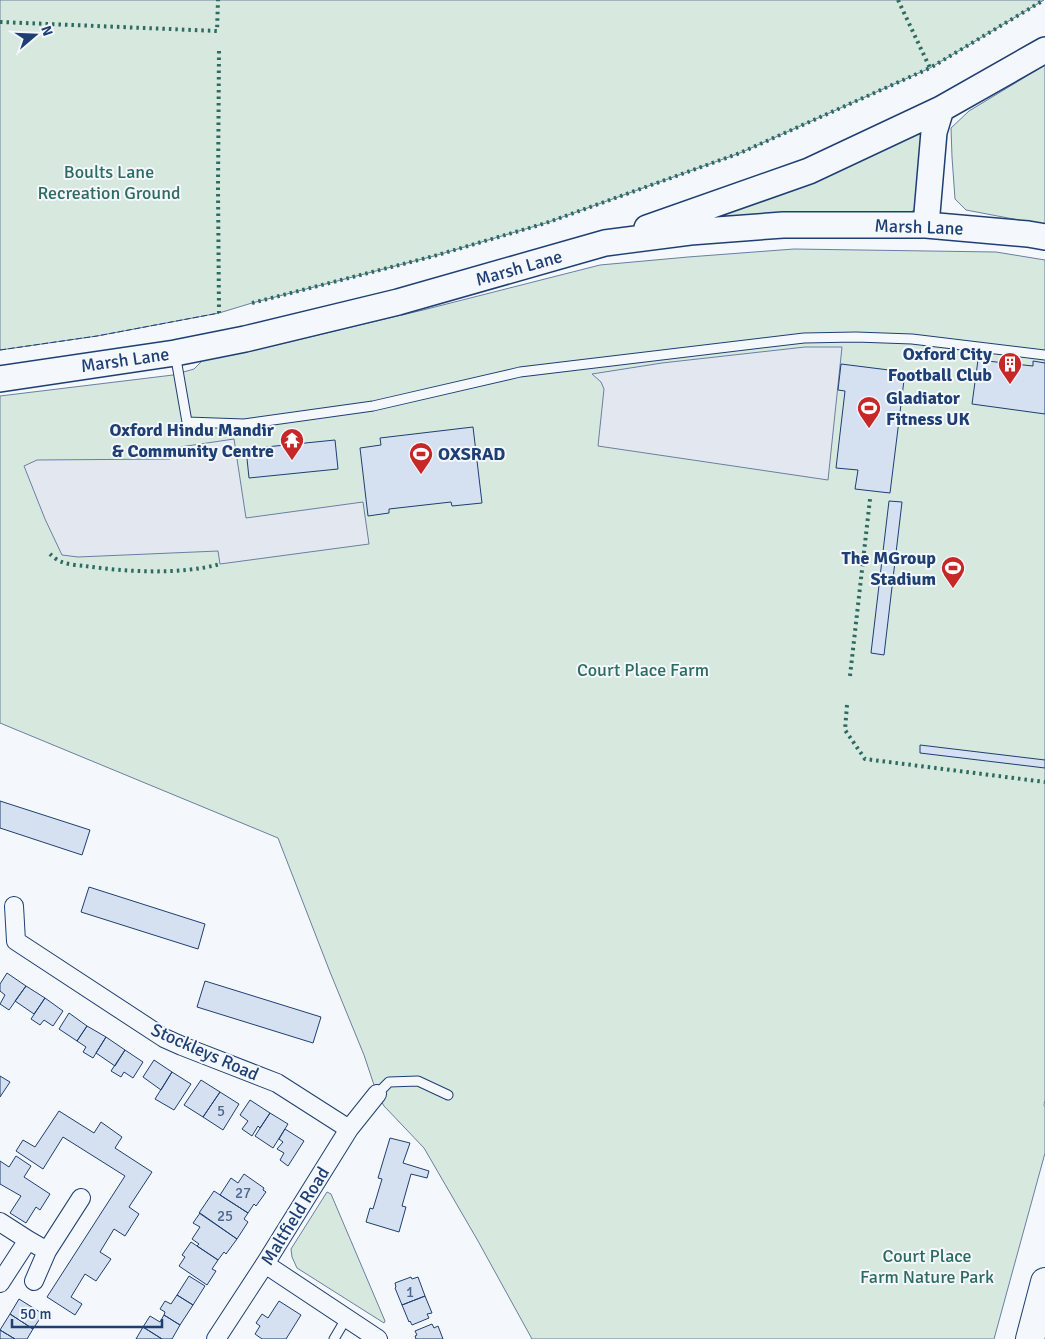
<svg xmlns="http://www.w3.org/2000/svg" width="1045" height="1339" font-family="Signika,sans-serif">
  <rect width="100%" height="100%" fill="#f4f7fb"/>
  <path fill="#d7e8df" stroke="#687fa3" d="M 0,0 L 1044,0 L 930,68 L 740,153 L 546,223 L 434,256 L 252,303 L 219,313 L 97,336 L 0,350 Z
    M 1045,65 L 1045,225 L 966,210 L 955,199 L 952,157 L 951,128 L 969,111 Z
    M 922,130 L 918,204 L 914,210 L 904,216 L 695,222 Z
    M 794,249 L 996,252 L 1045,260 L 1045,1100 L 1044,1105 L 1045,1107 L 1045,1153 L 994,1339 L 532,1339 L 478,1241 L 424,1148 L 384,1106 L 377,1094 L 364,1055 L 330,972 L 278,838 L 0,723 L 0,396 L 173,375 L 194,369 L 203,360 L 276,345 L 423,310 L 600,265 L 688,257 Z
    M 327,1192 L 331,1194 L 385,1321 L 384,1323 L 297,1268 L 292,1257 L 291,1249 Z"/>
  <path fill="#e3e8f0" stroke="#687fa3" d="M 805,347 L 842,347 L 828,480 L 598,446 L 604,389 L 601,382 L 592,374 L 662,363 Z
    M 234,439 L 246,518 L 363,502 L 369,544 L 220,564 L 218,551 L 78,557 L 62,555 L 45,519 L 24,466 L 37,460 L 170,459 L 176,455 L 180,447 Z"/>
  <path fill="#d5e0f0" stroke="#1d3f73" d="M 978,360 L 1033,366 L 1033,361 L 1045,363 L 1045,414 L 972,404 Z
    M 841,364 L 905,372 L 890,493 L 855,489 L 858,470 L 836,468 L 845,391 L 838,390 Z
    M 473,427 L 482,503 L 452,506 L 451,502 L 389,509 L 389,513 L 368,516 L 360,448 L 381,445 L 380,438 Z
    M 335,440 L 338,469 L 249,478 L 246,449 Z
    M 889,501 L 902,502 L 884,655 L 871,653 Z
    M 920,745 L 1045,760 L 1045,768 L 920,753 Z
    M 0,801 L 90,830 L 82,855 L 0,828 Z
    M 89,887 L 205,924 L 198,949 L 81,912 Z
    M 7,973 L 26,986 L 9,1010 L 0,1004 L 5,995 L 0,991 L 0,984 Z
    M 205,981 L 321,1017 L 313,1043 L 197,1007 Z
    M 26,986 L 45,998 L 34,1014 L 15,1001 Z
    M 45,998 L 63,1011 L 53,1026 L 44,1020 L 40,1025 L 31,1019 Z
    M 69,1013 L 87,1026 L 77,1041 L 59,1029 Z
    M 87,1026 L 106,1037 L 93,1058 L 83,1052 L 86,1047 L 77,1041 Z
    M 106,1037 L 125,1050 L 115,1066 L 96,1053 Z
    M 125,1050 L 143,1062 L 133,1078 L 124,1072 L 121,1077 L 111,1071 Z
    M 154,1060 L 172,1072 L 161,1090 L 143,1077 Z
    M 172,1072 L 191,1084 L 174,1110 L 155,1099 Z
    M 0,1076 L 10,1082 L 0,1097 Z
    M 201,1080 L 220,1092 L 203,1117 L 184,1105 Z
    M 220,1092 L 239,1104 L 223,1130 L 203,1117 Z
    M 250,1100 L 270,1113 L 260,1128 L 258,1126 L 252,1136 L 242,1129 L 248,1121 L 240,1115 Z
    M 59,1111 L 94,1133 L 101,1122 L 122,1137 L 115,1148 L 152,1172 L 129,1207 L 139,1214 L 125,1236 L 114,1229 L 100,1252 L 111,1259 L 96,1281 L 85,1274 L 71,1297 L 82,1304 L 75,1315 L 47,1297 L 125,1176 L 63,1137 L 43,1169 L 16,1151 L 23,1140 L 35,1147 Z
    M 270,1113 L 288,1124 L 273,1148 L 255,1136 Z
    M 285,1129 L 304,1141 L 288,1166 L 280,1160 L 284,1153 L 277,1149 L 283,1142 L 279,1139 Z
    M 390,1138 L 410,1143 L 403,1163 L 429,1171 L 427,1178 L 411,1174 L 402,1206 L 406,1207 L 399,1232 L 366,1222 L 370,1208 L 373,1209 L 382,1179 L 378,1178 Z
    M 16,1156 L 31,1166 L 24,1177 L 50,1194 L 40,1210 L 36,1207 L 26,1223 L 10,1213 L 21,1196 L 0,1184 L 0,1161 L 9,1167 Z
    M 244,1174 L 264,1188 L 263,1190 L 266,1192 L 256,1206 L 254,1204 L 248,1213 L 220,1195 L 231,1178 L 238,1183 Z
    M 214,1191 L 248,1213 L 244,1219 L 248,1222 L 237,1239 L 199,1213 Z
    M 200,1213 L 237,1239 L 226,1254 L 224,1252 L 218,1260 L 197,1246 L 199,1244 L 192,1239 L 200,1227 L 193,1223 Z
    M 191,1242 L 218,1260 L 212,1269 L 216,1271 L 207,1285 L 179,1266 L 185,1257 L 182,1255 Z
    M 189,1276 L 205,1286 L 193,1305 L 177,1295 Z
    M 411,1277 L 412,1279 L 418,1277 L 425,1296 L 402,1305 L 395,1288 L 396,1287 L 395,1283 Z
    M 177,1295 L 193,1305 L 180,1325 L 164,1315 L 165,1312 L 160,1309 L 165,1301 L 171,1304 Z
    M 425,1296 L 432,1313 L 427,1314 L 429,1318 L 412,1325 L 410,1321 L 409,1322 L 402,1305 Z
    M 19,1299 L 43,1314 L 33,1329 L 10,1314 Z
    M 279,1301 L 301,1315 L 286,1339 L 262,1339 L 255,1334 L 260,1326 L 256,1323 L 262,1314 L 268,1318 Z
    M 10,1314 L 33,1329 L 27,1339 L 15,1339 L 0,1330 Z
    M 164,1315 L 180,1325 L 172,1339 L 162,1339 L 143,1327 L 150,1316 L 160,1322 Z
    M 432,1324 L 434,1328 L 438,1326 L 443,1339 L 416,1339 L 415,1336 L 417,1335 L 415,1331 Z
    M 143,1327 L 162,1339 L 136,1339 Z
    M 0,1330 L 15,1339 L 0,1339 Z"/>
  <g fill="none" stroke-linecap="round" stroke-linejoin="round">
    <g stroke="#1d3f73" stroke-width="11">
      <path id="lane" d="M 175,353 L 187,422 L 244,424 L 373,406 L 520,372 L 804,338 L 856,337 L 912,339 L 1045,355
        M 377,1094 L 389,1082 L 418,1081 L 448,1095
        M 334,1339 L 347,1317"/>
    </g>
    <g stroke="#1d3f73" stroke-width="20">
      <path id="street" d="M 14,906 L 16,941 L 164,1038 L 182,1046 L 277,1083 L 349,1129
        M 0,1222 L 28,1240 L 0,1283
        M 28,1240 L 47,1251 L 81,1198
        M 265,1264 L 378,1339
        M 34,1281 L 47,1251
        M 216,1339 L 265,1264 L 349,1129 L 377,1094"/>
    </g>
    <g stroke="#1d3f73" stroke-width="28">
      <path id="secondary" d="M 926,225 L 934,132 L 941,109
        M 647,228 L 809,171 L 941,109 L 1045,50
        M 0,379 L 175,353 L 245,339 L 398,302 L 605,243 L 690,232 L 783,225 L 926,225 L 1028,234 L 1045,237"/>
    </g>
    <g stroke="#1d3f73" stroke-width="30">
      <path id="highway" d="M 1030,1339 L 1045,1282"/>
    </g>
    <use href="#lane" stroke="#f4f7fb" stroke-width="9"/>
    <use href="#street" stroke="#f4f7fb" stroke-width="18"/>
    <use href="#secondary" stroke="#f4f7fb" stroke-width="25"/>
    <use href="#highway" stroke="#f4f7fb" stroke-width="28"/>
    <path stroke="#2c6c60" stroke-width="4" stroke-dasharray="2.5 4" stroke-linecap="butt" d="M 898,0 L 930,68 L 1044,0
      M 0,22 L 217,31 L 218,0
      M 219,51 L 218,188 L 219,313
      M 252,303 L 434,256 L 546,223 L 740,153 L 930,68
      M 50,554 C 53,557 58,561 62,562 C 69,565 78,565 85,566 C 126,572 181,575 220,564
      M 850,676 L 870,499
      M 847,705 L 845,730 L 865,759 L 1045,782"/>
    <path stroke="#1d3f73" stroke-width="1" stroke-dasharray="6 2.5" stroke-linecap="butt" d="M 0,350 L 97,336 L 219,313"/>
  </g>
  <defs>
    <g id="building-pin" transform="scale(1.25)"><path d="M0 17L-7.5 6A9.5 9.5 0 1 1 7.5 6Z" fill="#c62828" stroke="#f4f7fb"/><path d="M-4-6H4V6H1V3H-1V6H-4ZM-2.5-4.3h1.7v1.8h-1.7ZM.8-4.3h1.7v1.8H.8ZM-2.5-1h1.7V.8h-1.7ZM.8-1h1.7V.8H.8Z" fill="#fff"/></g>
    <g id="stadium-pin" transform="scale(1.25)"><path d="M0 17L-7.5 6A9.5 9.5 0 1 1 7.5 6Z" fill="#c62828" stroke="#f4f7fb"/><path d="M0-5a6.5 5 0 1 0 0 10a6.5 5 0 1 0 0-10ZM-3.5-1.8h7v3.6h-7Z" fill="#fff"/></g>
    <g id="temple-pin" transform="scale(1.25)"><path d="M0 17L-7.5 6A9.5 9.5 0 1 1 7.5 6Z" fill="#c62828" stroke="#f4f7fb"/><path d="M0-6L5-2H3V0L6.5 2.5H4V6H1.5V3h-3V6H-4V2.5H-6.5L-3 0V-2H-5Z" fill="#fff"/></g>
  </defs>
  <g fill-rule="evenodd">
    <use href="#building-pin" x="1010" y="364"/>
    <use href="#stadium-pin" x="869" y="408"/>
    <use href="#temple-pin" x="292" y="440"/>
    <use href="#stadium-pin" x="421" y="454"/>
    <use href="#stadium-pin" x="953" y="568"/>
  </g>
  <g text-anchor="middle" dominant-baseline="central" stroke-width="4" stroke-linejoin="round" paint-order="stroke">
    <g font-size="15" fill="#4b6792">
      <text x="221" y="1111">5</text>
      <text x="243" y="1193">27</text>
      <text x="225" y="1216">25</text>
      <text x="410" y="1292">1</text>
    </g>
    <g font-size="18" fill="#2c6c60" stroke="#f4f7fb">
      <text x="109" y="172">Boults Lane<tspan x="109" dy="21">Recreation Ground</tspan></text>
      <text x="643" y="670">Court Place Farm</text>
      <text x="927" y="1256">Court Place<tspan x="927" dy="21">Farm Nature Park</tspan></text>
    </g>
    <g font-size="18" fill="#1d3f73" stroke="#f4f7fb">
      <text transform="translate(919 227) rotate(2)">Marsh Lane</text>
      <text transform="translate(519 268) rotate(-16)">Marsh Lane</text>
      <text transform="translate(125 360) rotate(-8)">Marsh Lane</text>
      <text transform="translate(205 1052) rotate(24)">Stockleys Road</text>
      <text transform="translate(295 1216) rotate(-58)">Maltfield Road</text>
    </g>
    <g font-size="18" font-weight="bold" fill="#1d3f73" stroke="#f4f7fb" text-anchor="end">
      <text x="992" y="354">Oxford City<tspan x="992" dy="21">Football Club</tspan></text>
      <text x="886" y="398" text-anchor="start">Gladiator<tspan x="886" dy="21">Fitness UK</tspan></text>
      <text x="274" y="430">Oxford Hindu Mandir<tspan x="274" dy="21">&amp; Community Centre</tspan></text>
      <text x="438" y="454" text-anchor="start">OXSRAD</text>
      <text x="936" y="558">The MGroup<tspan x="936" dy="21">Stadium</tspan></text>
    </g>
  </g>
  <g transform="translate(35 35) rotate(71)" stroke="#f4f7fb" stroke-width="4" paint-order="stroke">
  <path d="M0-4L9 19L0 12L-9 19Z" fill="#1d3f73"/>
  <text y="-8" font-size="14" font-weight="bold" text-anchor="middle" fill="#1d3f73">N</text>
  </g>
  <path d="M12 1319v8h150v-8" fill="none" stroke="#1d3f73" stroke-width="2.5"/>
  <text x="20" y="1319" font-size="15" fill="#1d3f73" stroke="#f4f7fb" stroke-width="4" paint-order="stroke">50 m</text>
</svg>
